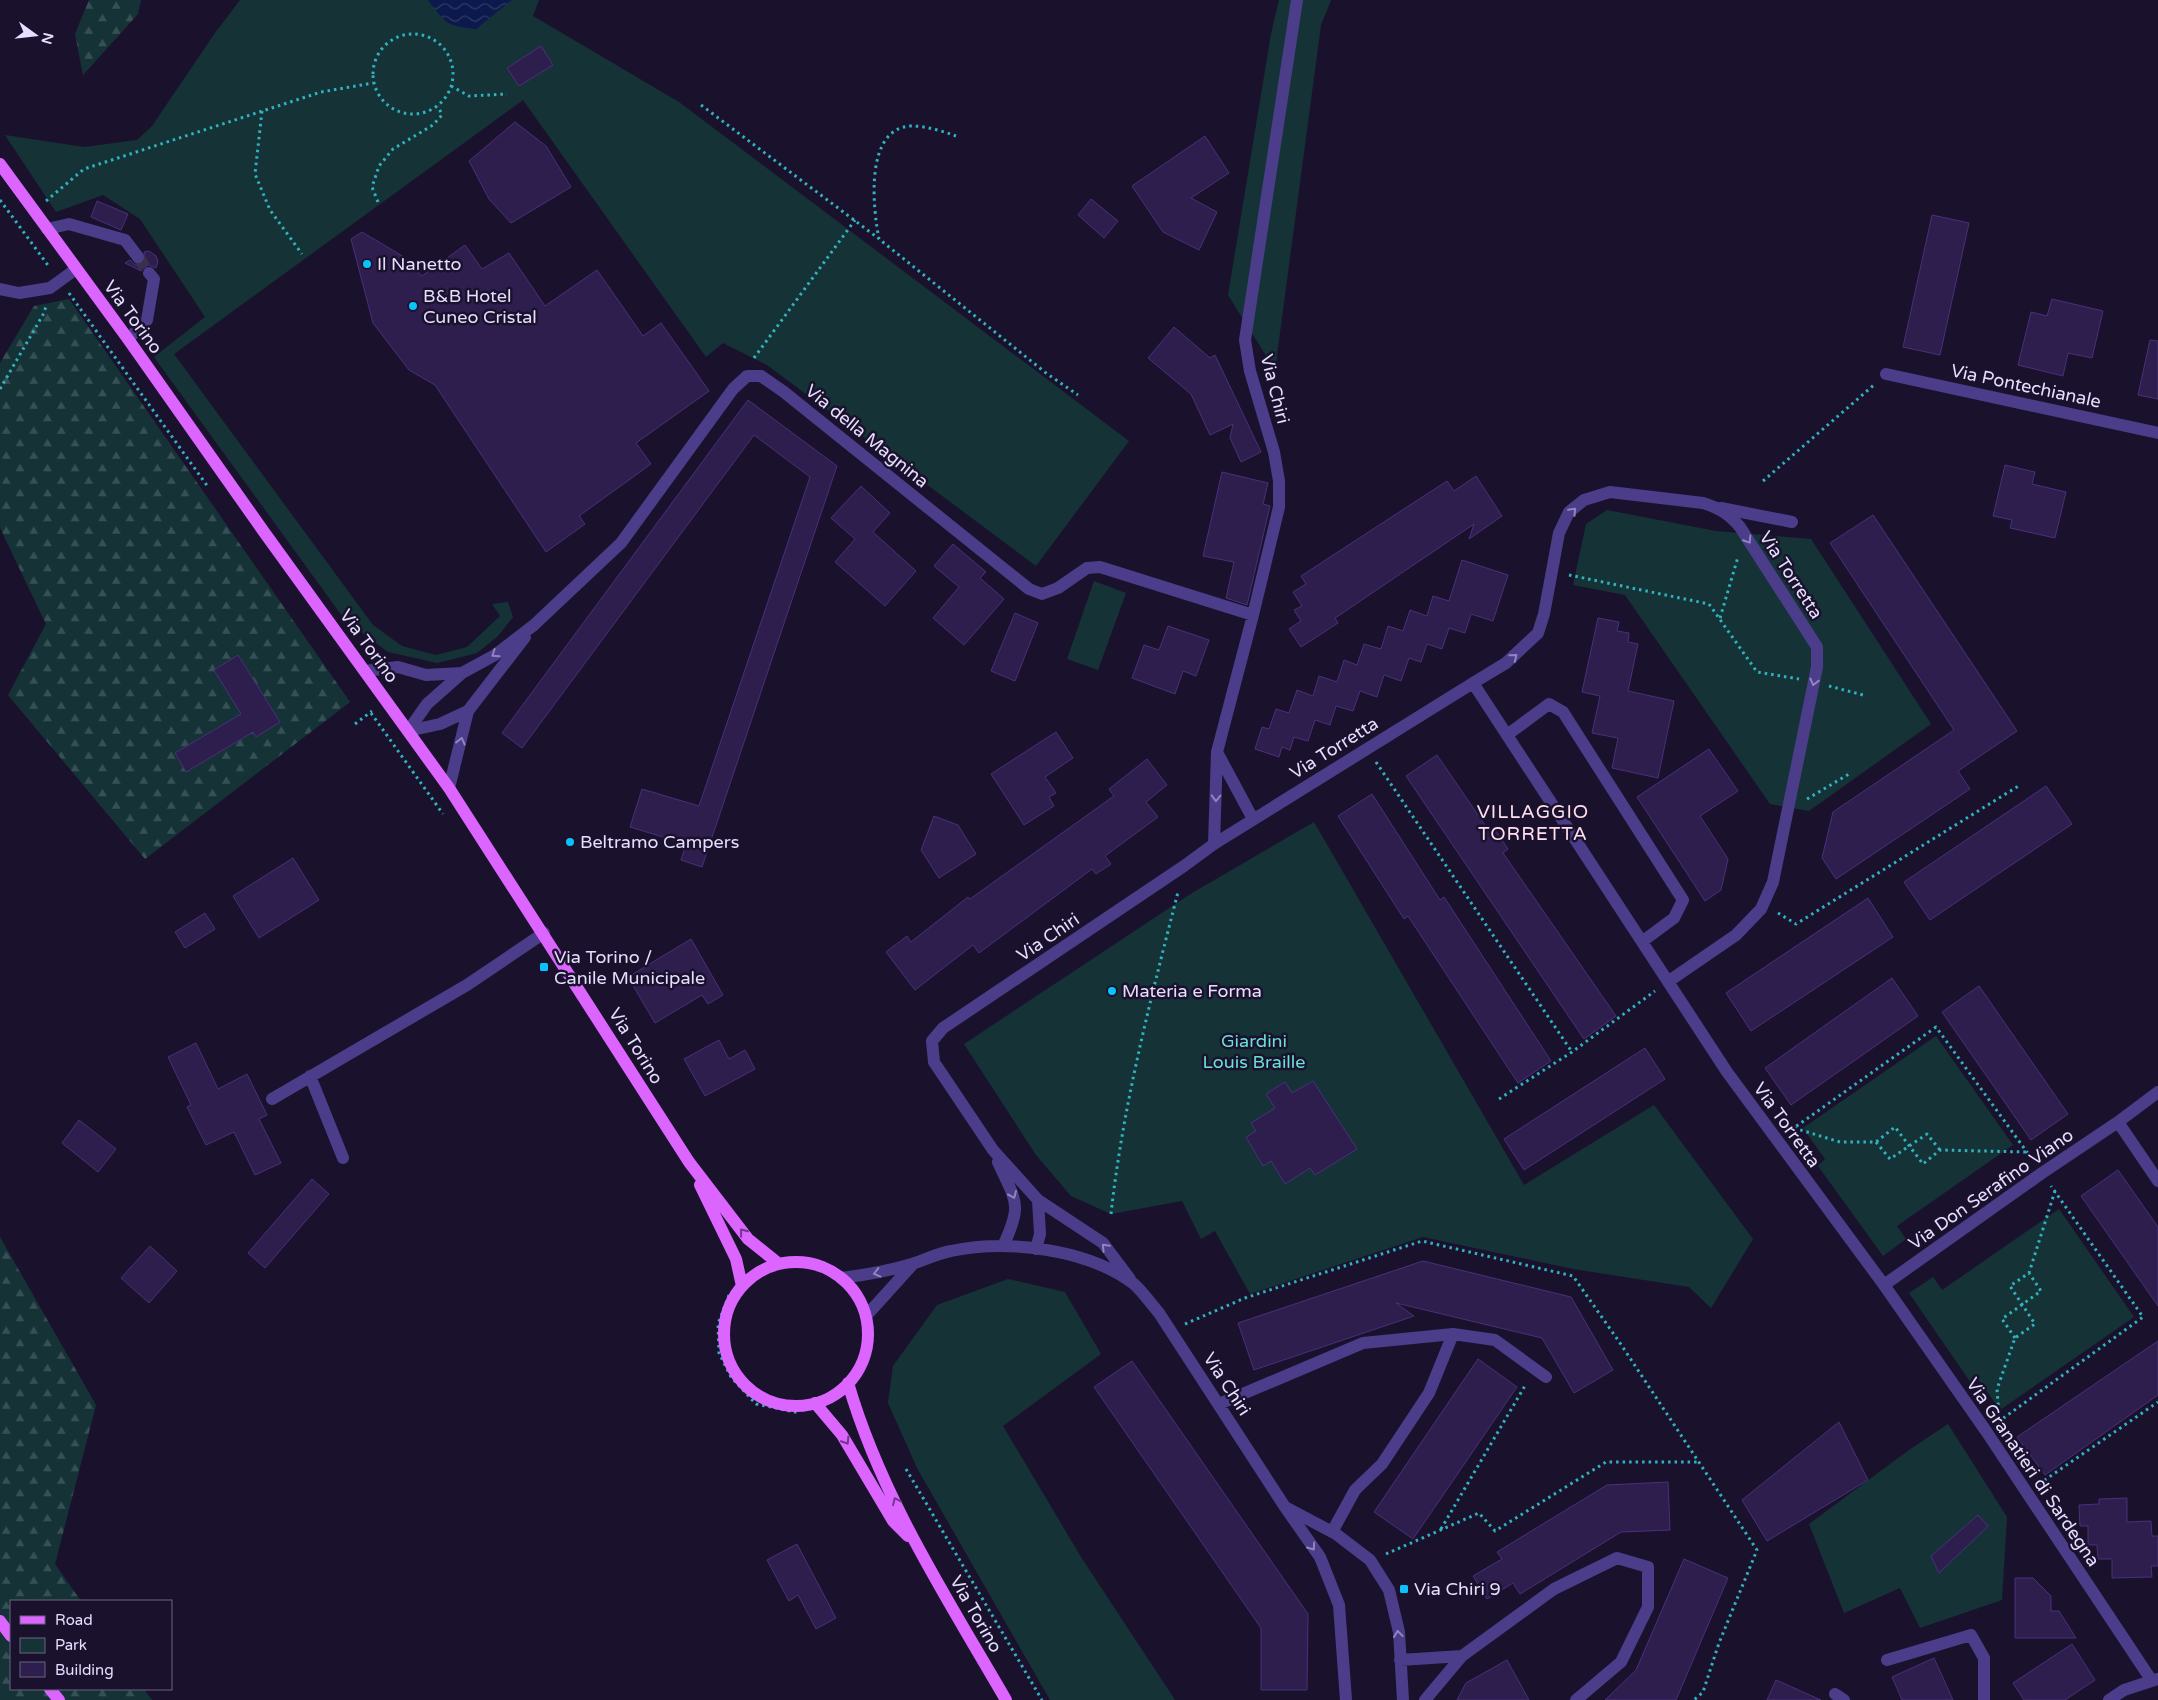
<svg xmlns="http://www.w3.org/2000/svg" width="2158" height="1700" font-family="'Varela Round',sans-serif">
  <defs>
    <pattern id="forest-firs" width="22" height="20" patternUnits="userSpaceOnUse" patternTransform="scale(1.25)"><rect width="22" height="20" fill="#153337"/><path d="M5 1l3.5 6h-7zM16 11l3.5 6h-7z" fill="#375055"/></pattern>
    <pattern id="water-waves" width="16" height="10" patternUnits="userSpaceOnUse" patternTransform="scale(1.25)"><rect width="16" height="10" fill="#0b194c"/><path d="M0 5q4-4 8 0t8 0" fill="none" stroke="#2f3a67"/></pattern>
  </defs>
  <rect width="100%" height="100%" fill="#1a122d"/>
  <path fill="#153337" d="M 240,0 L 539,0 L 533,16 L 679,102 L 1129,441 L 1036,566 L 767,365 L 723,343 L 706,357 L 523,100 L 174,354 L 373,625 L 402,646 L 436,655 L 467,647 L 500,616 L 492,604 L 508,602 L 513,617 L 498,636 L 477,653 L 437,663 L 388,652 L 345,620 L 154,357 L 205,317 L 140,219 L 103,195 L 56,212 L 5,135 L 84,147 L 137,140 L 152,126 L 215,33 Z
    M 1279,0 L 1331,0 L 1321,25 L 1275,370 L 1228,295 L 1271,34 Z
    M 1607,510 L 1716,531 L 1811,539 L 1931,724 L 1809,811 L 1770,804 L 1625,595 L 1573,585 L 1586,524 Z
    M 1094,581 L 1126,593 L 1098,670 L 1067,659 Z
    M 1314,822 L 1524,1185 L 1654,1105 L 1753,1239 L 1711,1308 L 1689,1287 L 1573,1269 L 1423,1237 L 1250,1294 L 1215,1231 L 1201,1239 L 1182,1201 L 1111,1214 L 1071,1196 L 1036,1155 L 964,1044 L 1192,893 Z
    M 1936,1036 L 2013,1145 L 1897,1226 L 1906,1239 L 1883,1256 L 1818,1166 L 1825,1159 L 1803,1128 Z
    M 2059,1209 L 2134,1317 L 2000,1410 L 1978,1379 L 1971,1383 L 1909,1293 L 1933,1277 L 1942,1290 Z
    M 1008,1279 L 1065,1292 L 1101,1354 L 1003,1426 L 1081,1557 L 1175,1700 L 1050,1700 L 917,1468 L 888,1403 L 893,1366 L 937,1305 Z
    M 1948,1424 L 2007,1517 L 2002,1600 L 1920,1628 L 1900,1588 L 1844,1613 L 1809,1524 L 1909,1450 Z"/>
  <path fill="url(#forest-firs)" d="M 89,0 L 141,0 L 138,14 L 83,75 L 75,34 Z
    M 69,299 L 350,702 L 145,859 L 8,695 L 46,624 L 0,528 L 0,363 L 34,306 Z
    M 0,1237 L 96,1405 L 55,1564 L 81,1601 L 11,1601 L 11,1689 L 144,1689 L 152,1700 L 0,1700 Z"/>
  <path fill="url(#water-waves)" d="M 428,0 L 512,0 L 476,29 C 446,26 446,24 428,0 Z"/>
  <path fill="#2e1e4e" stroke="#493079" d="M 541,46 L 553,65 L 519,86 L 507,68 Z
    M 515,122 L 546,146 L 571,187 L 511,223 L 489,199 L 469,161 Z
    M 1205,136 L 1229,173 L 1191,198 L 1217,212 L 1199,250 L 1163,232 L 1132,186 Z
    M 1091,199 L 1118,221 L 1104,238 L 1078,215 Z
    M 97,201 L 128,214 L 121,230 L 91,217 Z
    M 1932,215 L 1969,223 L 1940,355 L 1903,347 Z
    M 362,232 L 404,257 L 422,276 L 465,245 L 482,269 L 509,253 L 545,306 L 597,270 L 643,336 L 661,323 L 709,391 L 636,443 L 651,464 L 579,516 L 585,524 L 546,552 L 435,385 L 409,370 L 373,323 L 351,239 Z
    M 149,251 L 156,256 L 158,261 L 156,268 L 148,265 L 141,271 L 125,263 L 130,260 L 135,265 L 143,264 L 146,260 L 144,252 Z
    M 2052,299 L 2103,311 L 2092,358 L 2068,353 L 2063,376 L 2018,365 L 2031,312 L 2047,316 Z
    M 1174,327 L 1210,358 L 1215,355 L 1261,452 L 1241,462 L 1230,438 L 1233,424 L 1210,435 L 1191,394 L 1148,358 Z
    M 2150,340 L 2158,341 L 2158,399 L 2138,395 Z
    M 748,400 L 837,466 L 702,867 L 681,860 L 686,844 L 630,827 L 642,789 L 699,806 L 810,477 L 754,435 L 522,748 L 502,733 Z
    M 2005,465 L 2035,472 L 2032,484 L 2066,492 L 2055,538 L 2010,528 L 2012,520 L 1993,516 Z
    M 1222,472 L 1268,483 L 1263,504 L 1270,506 L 1247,605 L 1226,598 L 1234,562 L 1203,556 Z
    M 1476,476 L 1502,516 L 1469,539 L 1474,524 L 1344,612 L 1335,618 L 1338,623 L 1301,647 L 1289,629 L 1301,621 L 1294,610 L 1302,606 L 1293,592 L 1306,584 L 1301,576 L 1447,481 L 1454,491 Z
    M 861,486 L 890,513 L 873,532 L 916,571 L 885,606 L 835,562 L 855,539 L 831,518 Z
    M 1873,515 L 2017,731 L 1958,771 L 1970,789 L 1836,879 L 1822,858 L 1833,812 L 1954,730 L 1830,543 Z
    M 953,544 L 986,572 L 980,578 L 1004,599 L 964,645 L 933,618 L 959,587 L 934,566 Z
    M 1462,560 L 1508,575 L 1493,621 L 1471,614 L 1465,633 L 1449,628 L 1442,649 L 1427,644 L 1421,662 L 1409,658 L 1401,681 L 1384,675 L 1377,697 L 1360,691 L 1353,711 L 1336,706 L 1330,725 L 1315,720 L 1308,741 L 1294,737 L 1290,750 L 1282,747 L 1279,757 L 1255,749 L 1262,727 L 1269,729 L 1276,709 L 1289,713 L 1297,690 L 1313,696 L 1319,676 L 1337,682 L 1344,660 L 1357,665 L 1364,644 L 1381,649 L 1388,626 L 1403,631 L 1410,610 L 1427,616 L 1433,596 L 1449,601 Z
    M 1015,613 L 1038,623 L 1015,681 L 991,671 Z
    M 1598,618 L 1619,622 L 1617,631 L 1629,633 L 1628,642 L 1638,644 L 1628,691 L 1674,701 L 1658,778 L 1612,768 L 1618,738 L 1592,733 L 1600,696 L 1582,692 Z
    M 1168,626 L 1209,640 L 1196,676 L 1183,671 L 1175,694 L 1132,678 L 1144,645 L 1159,650 Z
    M 238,655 L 280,722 L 256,737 L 253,732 L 186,772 L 175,753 L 241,714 L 214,670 Z
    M 1056,732 L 1073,758 L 1045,777 L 1056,793 L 1049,797 L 1054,806 L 1024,825 L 991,774 Z
    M 1709,749 L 1738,791 L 1700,816 L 1728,859 L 1721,890 L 1705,901 L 1637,797 Z
    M 1437,755 L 1489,831 L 1494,828 L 1508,849 L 1503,853 L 1616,1016 L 1584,1039 L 1406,776 Z
    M 1147,759 L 1167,785 L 1146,802 L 1158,817 L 1105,856 L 1111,864 L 1096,874 L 1092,869 L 979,953 L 973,945 L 915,990 L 886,952 L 907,936 L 911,942 L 968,897 L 970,899 L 1079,821 L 1114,796 L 1109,789 Z
    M 2046,786 L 2072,824 L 1930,920 L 1904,882 Z
    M 1372,794 L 1440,900 L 1444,897 L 1551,1061 L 1518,1083 L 1408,916 L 1404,919 L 1338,816 Z
    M 934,816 L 958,825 L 976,854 L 939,878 L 921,850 Z
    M 293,858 L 319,900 L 259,938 L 233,896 Z
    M 1868,898 L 1893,937 L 1751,1031 L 1726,993 Z
    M 205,913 L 215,929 L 185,948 L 175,932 Z
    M 691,939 L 723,995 L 708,1004 L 702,995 L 655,1023 L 628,977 Z
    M 1892,978 L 1918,1016 L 1791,1105 L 1765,1068 Z
    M 1979,986 L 2068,1114 L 2031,1140 L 1942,1012 Z
    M 719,1040 L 729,1059 L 745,1050 L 755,1069 L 705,1096 L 684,1059 Z
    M 196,1043 L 218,1089 L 247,1074 L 267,1115 L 259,1119 L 281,1163 L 255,1175 L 234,1132 L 206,1145 L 187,1107 L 191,1105 L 168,1057 Z
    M 1645,1048 L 1665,1079 L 1524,1170 L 1504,1139 Z
    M 1313,1081 L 1357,1149 L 1315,1175 L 1310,1168 L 1285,1184 L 1271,1161 L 1263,1166 L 1246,1137 L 1256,1131 L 1251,1123 L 1275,1108 L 1266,1094 L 1285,1082 L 1292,1093 Z
    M 79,1120 L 116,1149 L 98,1172 L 62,1143 Z
    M 2118,1170 L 2158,1227 L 2158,1306 L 2081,1196 Z
    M 312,1179 L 329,1194 L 265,1268 L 248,1253 Z
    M 150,1246 L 177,1271 L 149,1303 L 121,1278 Z
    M 1423,1261 L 1571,1297 L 1613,1370 L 1574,1393 L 1542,1338 L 1396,1303 L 1414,1316 L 1254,1370 L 1238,1323 Z
    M 2158,1341 L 2158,1395 L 2045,1475 L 2017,1437 Z
    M 1478,1359 L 1517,1387 L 1413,1539 L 1374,1512 Z
    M 1132,1361 L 1308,1614 L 1307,1690 L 1261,1690 L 1261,1628 L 1094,1387 Z
    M 1839,1422 L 1868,1480 L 1767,1541 L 1742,1500 Z
    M 1668,1482 L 1670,1530 L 1621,1532 L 1520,1594 L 1513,1583 L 1487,1599 L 1473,1576 L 1502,1559 L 1497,1552 L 1607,1485 Z
    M 2127,1498 L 2127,1522 L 2151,1521 L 2152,1536 L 2158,1536 L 2158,1566 L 2151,1566 L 2152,1577 L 2112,1578 L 2112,1559 L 2098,1559 L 2097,1545 L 2088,1545 L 2088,1526 L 2080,1526 L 2079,1505 L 2099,1504 L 2099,1499 Z
    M 1978,1515 L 1988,1526 L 1939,1573 L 1931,1556 Z
    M 797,1544 L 836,1618 L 816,1629 L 798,1595 L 789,1601 L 767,1560 Z
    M 1684,1559 L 1728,1578 L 1676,1700 L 1605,1700 L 1636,1670 Z
    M 2015,1578 L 2033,1578 L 2051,1596 L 2051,1611 L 2059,1611 L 2076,1638 L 2015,1638 Z
    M 2072,1644 L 2095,1680 L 2065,1700 L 2024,1700 L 2013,1683 Z
    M 1934,1658 L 1953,1700 L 1902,1700 L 1892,1677 Z
    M 1507,1660 L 1529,1700 L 1457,1700 L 1466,1683 Z
    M 1776,1680 L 1821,1700 L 1767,1700 Z"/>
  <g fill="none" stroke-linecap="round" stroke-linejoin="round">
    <path stroke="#39304c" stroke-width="12" stroke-dasharray="12 6" stroke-linecap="butt" d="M 138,257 L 149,273"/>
    <path stroke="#31b3bf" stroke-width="3" stroke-dasharray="2.5 4" stroke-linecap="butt" d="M373 74a40 40 0 1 1 80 0a40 40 0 1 1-80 0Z
      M 451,86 L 469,96 L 507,94
      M 701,105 L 878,238
      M 262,111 L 255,174 L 270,210 L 302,254
      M 956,136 C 942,131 926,126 911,126 C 864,128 873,209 879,239 L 1046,373 L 1078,395
      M 0,200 L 50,268
      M 46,201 L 84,169 L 321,92 L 373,83
      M 378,202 L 372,187 L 379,166 L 393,149 L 433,125 L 442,115 L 438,106
      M 69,293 L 208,487
      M 754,358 L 855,220
      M 0,389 L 44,313 L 46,306
      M 1763,481 L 1875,384
      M 1569,575 L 1709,604 L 1757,672 L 1799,679
      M 1720,618 L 1738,557
      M 1829,686 L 1863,695
      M 371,713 L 443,814
      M 355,724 L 372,711
      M 1376,762 L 1572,1052
      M 1807,799 L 1849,774
      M 1778,913 L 1796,924 L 2020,785
      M 1499,1099 L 1572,1052 L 1655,991
      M 1794,1128 L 1840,1142 L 1876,1142 L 1895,1127 L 1923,1164 L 1940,1150 L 2026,1152
      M 1791,1130 L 1936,1027 L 2032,1159
      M 1876,1142 L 1890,1159 L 1927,1134 L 1940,1150
      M 1111,1214 C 1123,1104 1151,998 1178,892
      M 729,1295 L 718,1324 L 719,1353 L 731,1377 L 756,1404 L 800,1413
      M 1185,1324 L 1245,1298 L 1422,1241 L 1573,1276 L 1620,1343 L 1757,1550 L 1719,1643 L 1703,1692 L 1694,1700
      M 2015,1338 L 2002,1319 L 2041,1291 L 2029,1273
      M 1999,1418 L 1997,1389 L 2015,1338 L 2035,1324 L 2010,1286 L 2029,1273 L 2055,1191
      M 1998,1422 L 2143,1317 L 2051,1186
      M 906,1469 L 1042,1700
      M 2039,1484 L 2158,1402
      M 1441,1529 L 1526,1384
      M 1386,1554 L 1479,1513 L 1495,1531 L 1606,1462 L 1698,1462"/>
    <path stroke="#4c3d8b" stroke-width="12" d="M 47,229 L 69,224 L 125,240 L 138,257
      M 0,289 L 19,293 L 50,288 L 76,269
      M 128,339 L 147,320 L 154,279 L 149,273
      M 1886,374 L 2158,433
      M 1721,508 L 1792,522
      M 365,671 L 398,667 L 426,675 L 462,673 L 495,655 L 534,625 L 621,543 L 733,389 L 747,376 L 761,376 L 784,392 L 1029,589 L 1042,594 L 1058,588 L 1087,568 L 1100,567 L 1253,615
      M 1473,683 L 1727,1072 L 1884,1285 L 1986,1431 L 2152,1681
      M 408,731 L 427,704 L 462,673
      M 408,731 L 440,724 L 468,711
      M 1507,735 L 1549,704 L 1563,712 L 1683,900 L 1674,918 L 1643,941
      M 1218,754 L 1253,819
      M 449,788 L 468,711 L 525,637
      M 1214,844 L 1217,752 L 1253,615 L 1279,507 L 1279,481 L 1274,452 L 1250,371 L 1245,340 L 1297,0
      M 310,1076 L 343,1158
      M 272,1099 L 467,985 L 544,933
      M 2118,1122 L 2158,1181
      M 998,1162 C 1016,1202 1023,1204 1003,1246
      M 1038,1200 L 1103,1243 L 1130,1279
      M 1036,1249 L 1040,1234 L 1038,1200 L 993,1150 L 934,1062 L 932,1041 L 943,1028 L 1184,866 L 1214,844 L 1473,683 L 1506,663 L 1538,633 L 1544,614 L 1559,533 L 1569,512 L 1584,500 L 1610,492 L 1703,503 C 1719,508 1729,514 1740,527 L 1817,647 L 1817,667 L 1773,882 L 1761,909 L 1736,935 L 1669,981
      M 841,1278 C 865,1275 889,1271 912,1264 C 925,1260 938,1253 951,1251 C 1007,1239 1088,1249 1134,1284 C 1143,1292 1151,1304 1159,1313 L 1285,1507 L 1320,1557 L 1339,1605 L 1346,1700
      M 1884,1285 L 2042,1173 L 2118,1122 L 2158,1092
      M 866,1316 L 913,1264
      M 1219,1404 L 1363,1343 L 1453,1334 L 1495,1340 L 1546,1377
      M 1287,1508 L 1336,1534 L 1370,1560 L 1389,1590 L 1399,1632 L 1403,1700
      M 1332,1532 L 1355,1490 L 1382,1464 L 1429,1393 L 1453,1334
      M 1400,1660 L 1462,1656 L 1554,1589 L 1617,1558 L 1648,1567 L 1648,1607 L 1621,1662 L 1576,1700
      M 1887,1660 L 1971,1635 L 1984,1658 L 1984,1700
      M 1835,1694 L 1844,1700
      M 1425,1700 L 1462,1656
      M 2109,1700 L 2124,1690 L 2158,1679"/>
    <path stroke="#dc65ff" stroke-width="12" d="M 0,164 L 128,339 L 264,532 L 449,788 L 689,1162 L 748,1239 L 779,1264
      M 700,1185 L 736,1259 L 742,1286
      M724 1334a72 72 0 1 1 144 0a72 72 0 1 1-144 0Z
      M 848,1383 C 881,1497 947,1598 1006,1700
      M 815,1403 L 842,1435 L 893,1521 L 908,1536
      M 0,1621 L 11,1636
      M 50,1689 L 59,1700"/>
  </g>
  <defs><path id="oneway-chevron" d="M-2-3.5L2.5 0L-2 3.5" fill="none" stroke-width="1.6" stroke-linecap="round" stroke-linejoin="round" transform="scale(1.25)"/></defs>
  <g stroke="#9185bf">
    <use href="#oneway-chevron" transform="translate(1573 511) rotate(-46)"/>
    <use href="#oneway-chevron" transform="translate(1748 540) rotate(57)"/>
    <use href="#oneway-chevron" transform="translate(495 654) rotate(146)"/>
    <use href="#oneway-chevron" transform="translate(1514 657) rotate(-39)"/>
    <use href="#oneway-chevron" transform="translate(1814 682) rotate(104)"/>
    <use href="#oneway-chevron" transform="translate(461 741) rotate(-76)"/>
    <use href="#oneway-chevron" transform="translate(1216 798) rotate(91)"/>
    <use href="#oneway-chevron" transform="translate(1013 1195) rotate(66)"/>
    <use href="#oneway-chevron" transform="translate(1105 1247) rotate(-134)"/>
    <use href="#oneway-chevron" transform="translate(877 1273) rotate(166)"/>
    <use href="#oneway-chevron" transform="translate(1312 1547) rotate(55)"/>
    <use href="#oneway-chevron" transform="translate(1398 1634) rotate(-97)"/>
  </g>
  <g stroke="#71378c">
    <use href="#oneway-chevron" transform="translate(743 1232) rotate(-128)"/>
    <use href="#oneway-chevron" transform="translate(846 1441) rotate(58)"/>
    <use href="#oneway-chevron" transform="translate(896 1501) rotate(-115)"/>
  </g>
  <g fill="#0ac2fe" stroke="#1a122d" stroke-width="2">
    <circle cx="367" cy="264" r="5"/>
    <circle cx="413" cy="306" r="5"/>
    <circle cx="570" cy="842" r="5"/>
    <rect x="539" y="962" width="10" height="10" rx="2.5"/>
    <circle cx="1112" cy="991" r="5"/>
    <rect x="1399" y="1584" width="10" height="10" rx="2.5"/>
  </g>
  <g text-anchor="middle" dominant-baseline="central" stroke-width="5" stroke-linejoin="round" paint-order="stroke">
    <g font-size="18" fill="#e6ddff" stroke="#1a122d" text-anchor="start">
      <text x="377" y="264">Il Nanetto</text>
      <text x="423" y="296">B&amp;B Hotel<tspan x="423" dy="21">Cuneo Cristal</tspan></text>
      <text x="580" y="842">Beltramo Campers</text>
      <text x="554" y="957">Via Torino /<tspan x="554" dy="21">Canile Municipale</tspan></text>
      <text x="1122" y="991">Materia e Forma</text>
      <text x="1414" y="1589">Via Chiri 9</text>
    </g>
    <g font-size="18" fill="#e6ddff" stroke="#1a122d">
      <text transform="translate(133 317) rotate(54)">Via Torino</text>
      <text transform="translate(2026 386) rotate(12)">Via Pontechianale</text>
      <text transform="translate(1275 389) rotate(76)">Via Chiri</text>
      <text transform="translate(867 436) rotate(39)">Via della Magnina</text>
      <text transform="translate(1791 575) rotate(57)">Via Torretta</text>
      <text transform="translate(369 646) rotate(54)">Via Torino</text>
      <text transform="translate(1334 748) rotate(-32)">Via Torretta</text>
      <text transform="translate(1048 937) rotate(-34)">Via Chiri</text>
      <text transform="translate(636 1046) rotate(58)">Via Torino</text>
      <text transform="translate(1787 1125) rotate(54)">Via Torretta</text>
      <text transform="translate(1991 1189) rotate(-35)">Via Don Serafino Viano</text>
      <text transform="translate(1227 1384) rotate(57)">Via Chiri</text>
      <text transform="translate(2033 1472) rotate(56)">Via Granatieri di Sardegna</text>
      <text transform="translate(976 1614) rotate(60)">Via Torino</text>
    </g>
    <g font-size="18" fill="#67e1d5" stroke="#1a122d">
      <text x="1254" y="1041">Giardini<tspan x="1254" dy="21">Louis Braille</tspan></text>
    </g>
    <g font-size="19" letter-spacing="1" fill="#ffdfef" stroke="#1a122d">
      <text x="1533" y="812">VILLAGGIO<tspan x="1533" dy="22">TORRETTA</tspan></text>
    </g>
  </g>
  <rect x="10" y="1600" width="162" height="90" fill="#1a122d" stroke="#6c6381"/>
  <rect x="20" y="1616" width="25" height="8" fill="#dc65ff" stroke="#6c6381"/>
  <text x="55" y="1625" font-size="15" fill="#e6ddff">Road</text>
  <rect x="20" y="1638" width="25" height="15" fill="#153337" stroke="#6c6381"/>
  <text x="55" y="1650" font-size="15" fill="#e6ddff">Park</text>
  <rect x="20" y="1662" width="25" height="15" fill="#2e1e4e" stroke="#6c6381"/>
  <text x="55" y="1675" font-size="15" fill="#e6ddff">Building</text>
  <g transform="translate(35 35) rotate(105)" stroke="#1a122d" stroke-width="4" paint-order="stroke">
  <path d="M0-4L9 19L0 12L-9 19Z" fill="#e6ddff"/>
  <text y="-8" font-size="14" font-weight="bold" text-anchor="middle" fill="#e6ddff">N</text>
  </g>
</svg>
